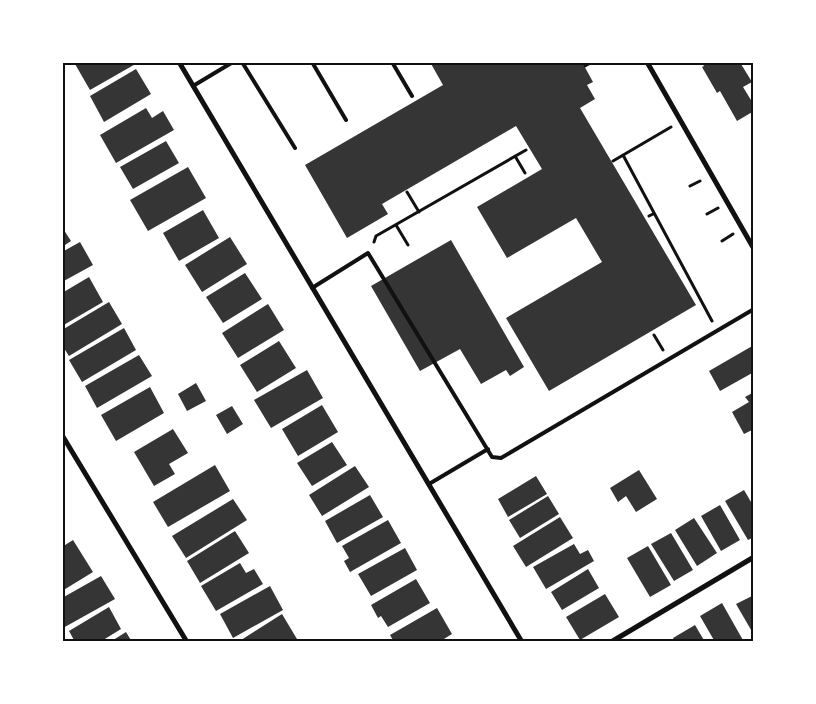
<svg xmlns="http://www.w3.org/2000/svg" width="816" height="704" font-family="Karla,sans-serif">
  <rect width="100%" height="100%" fill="#fff"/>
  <path fill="#353535" d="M 78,62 L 139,62 L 90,90 L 75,64 Z
    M 430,62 L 582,62 L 593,82 L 587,85 L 595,99 L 580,108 L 696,305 L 549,391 L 506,318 L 602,262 L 576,218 L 507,258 L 477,207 L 542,169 L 516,126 L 382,204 L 388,214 L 347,238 L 305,165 L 443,85 Z
    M 702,62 L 744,62 L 741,64 L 752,82 L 743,87 L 754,105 L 754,111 L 737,121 L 720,91 L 717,93 L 702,67 L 704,66 Z
    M 136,69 L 151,94 L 104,122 L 90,96 Z
    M 146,108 L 152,118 L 163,111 L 174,130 L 116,163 L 100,135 Z
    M 166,141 L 179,163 L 133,189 L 120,167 Z
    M 188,167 L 206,198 L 148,231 L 130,200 Z
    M 203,210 L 219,238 L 179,261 L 163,233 Z
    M 62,227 L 71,241 L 62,247 Z
    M 230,237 L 247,264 L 202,292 L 185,265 Z
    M 451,240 L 524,367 L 510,376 L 506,370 L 481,384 L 460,349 L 420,371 L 371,286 Z
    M 80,242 L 93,265 L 62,282 L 62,252 Z
    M 245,273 L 262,299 L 223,323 L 206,297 Z
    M 89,277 L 103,302 L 62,326 L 62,293 Z
    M 109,302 L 122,324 L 69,356 L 62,345 L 62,330 Z
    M 268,304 L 284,330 L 238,358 L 222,333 Z
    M 124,328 L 136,350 L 82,382 L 69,360 Z
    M 279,341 L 296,368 L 257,392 L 240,365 Z
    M 754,345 L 754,372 L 720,391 L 709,371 Z
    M 139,355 L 152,376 L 97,408 L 85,386 Z
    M 307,370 L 323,398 L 271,428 L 254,400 Z
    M 196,383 L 206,401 L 187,411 L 178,394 Z
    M 150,387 L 164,413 L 116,441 L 101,415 Z
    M 754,392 L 754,429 L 744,434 L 732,412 L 749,402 L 745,397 Z
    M 322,405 L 338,432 L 298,456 L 282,429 Z
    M 232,406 L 243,424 L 227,434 L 216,415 Z
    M 173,429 L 188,453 L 169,464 L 175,474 L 154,486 L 134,452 Z
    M 332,442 L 347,465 L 312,486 L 297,463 Z
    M 215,465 L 230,491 L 168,527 L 153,502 Z
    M 355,466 L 369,487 L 322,516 L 309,495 Z
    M 639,470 L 657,499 L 636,512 L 626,496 L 618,502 L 610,488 Z
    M 536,476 L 547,494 L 508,517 L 498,499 Z
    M 744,490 L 754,507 L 754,537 L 748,540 L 725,501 Z
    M 370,495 L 383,517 L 337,543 L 325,521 Z
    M 548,496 L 559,514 L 520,538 L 509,520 Z
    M 233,499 L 247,520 L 186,558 L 172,536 Z
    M 720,505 L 740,540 L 721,551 L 701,516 Z
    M 560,517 L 573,538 L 526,567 L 513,546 Z
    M 694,518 L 717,553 L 697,566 L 675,530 Z
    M 388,520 L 401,543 L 350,572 L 344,561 L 349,558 L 342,546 Z
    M 235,531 L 249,553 L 200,583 L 187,561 Z
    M 671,533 L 693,570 L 674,581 L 651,544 Z
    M 73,540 L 93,572 L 62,591 L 62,547 Z
    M 574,544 L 580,554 L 588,550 L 594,561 L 546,589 L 533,567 Z
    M 648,546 L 671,585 L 650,597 L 627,558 Z
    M 405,548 L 417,570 L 371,596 L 358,574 Z
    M 240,563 L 246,573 L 254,569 L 263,584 L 216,611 L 201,586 Z
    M 588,569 L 599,588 L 562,610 L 551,592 Z
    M 101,576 L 115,599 L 63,628 L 62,598 Z
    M 416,579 L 430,603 L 388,627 L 381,616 L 378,618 L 371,605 Z
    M 270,586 L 283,610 L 233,638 L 220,614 Z
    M 605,594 L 619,617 L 580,640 L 566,617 Z
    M 754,595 L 754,635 L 736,604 Z
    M 722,603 L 744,642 L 715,642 L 700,616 Z
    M 109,607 L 121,629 L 100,642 L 75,642 L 69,631 Z
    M 437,608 L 452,634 L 439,642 L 394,642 L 390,635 Z
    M 282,614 L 297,639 L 292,642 L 238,642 Z
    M 695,625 L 705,642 L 675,642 L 673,638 Z
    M 126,632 L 132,642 L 110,642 Z"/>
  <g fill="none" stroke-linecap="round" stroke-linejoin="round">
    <path stroke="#111" stroke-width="3" d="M 585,66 L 592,62
      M 623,155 L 712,321
      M 515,156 L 525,173
      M 613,161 L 671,127
      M 690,186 L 700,181
      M 407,192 L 419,212
      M 707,214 L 718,208
      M 649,216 L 653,214
      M 396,225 L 408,245
      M 722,241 L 733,234
      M 374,242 L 376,236 L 526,150
      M 654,335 L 663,350"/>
    <path stroke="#111" stroke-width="4" d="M 242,62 L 295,148
      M 312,62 L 346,120
      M 392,62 L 412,96
      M 193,86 L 233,62
      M 312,288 L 368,253 L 492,457 L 501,458 L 754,309
      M 429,484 L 488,449"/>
    <path stroke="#111" stroke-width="5" d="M 179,62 L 522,642
      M 647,62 L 754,249
      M 62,435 L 187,642
      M 611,642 L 754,557"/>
  </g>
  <rect width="816" height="704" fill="none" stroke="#ffffff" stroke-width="128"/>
  <rect x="64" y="64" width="688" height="576" fill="none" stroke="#111" stroke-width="2"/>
</svg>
